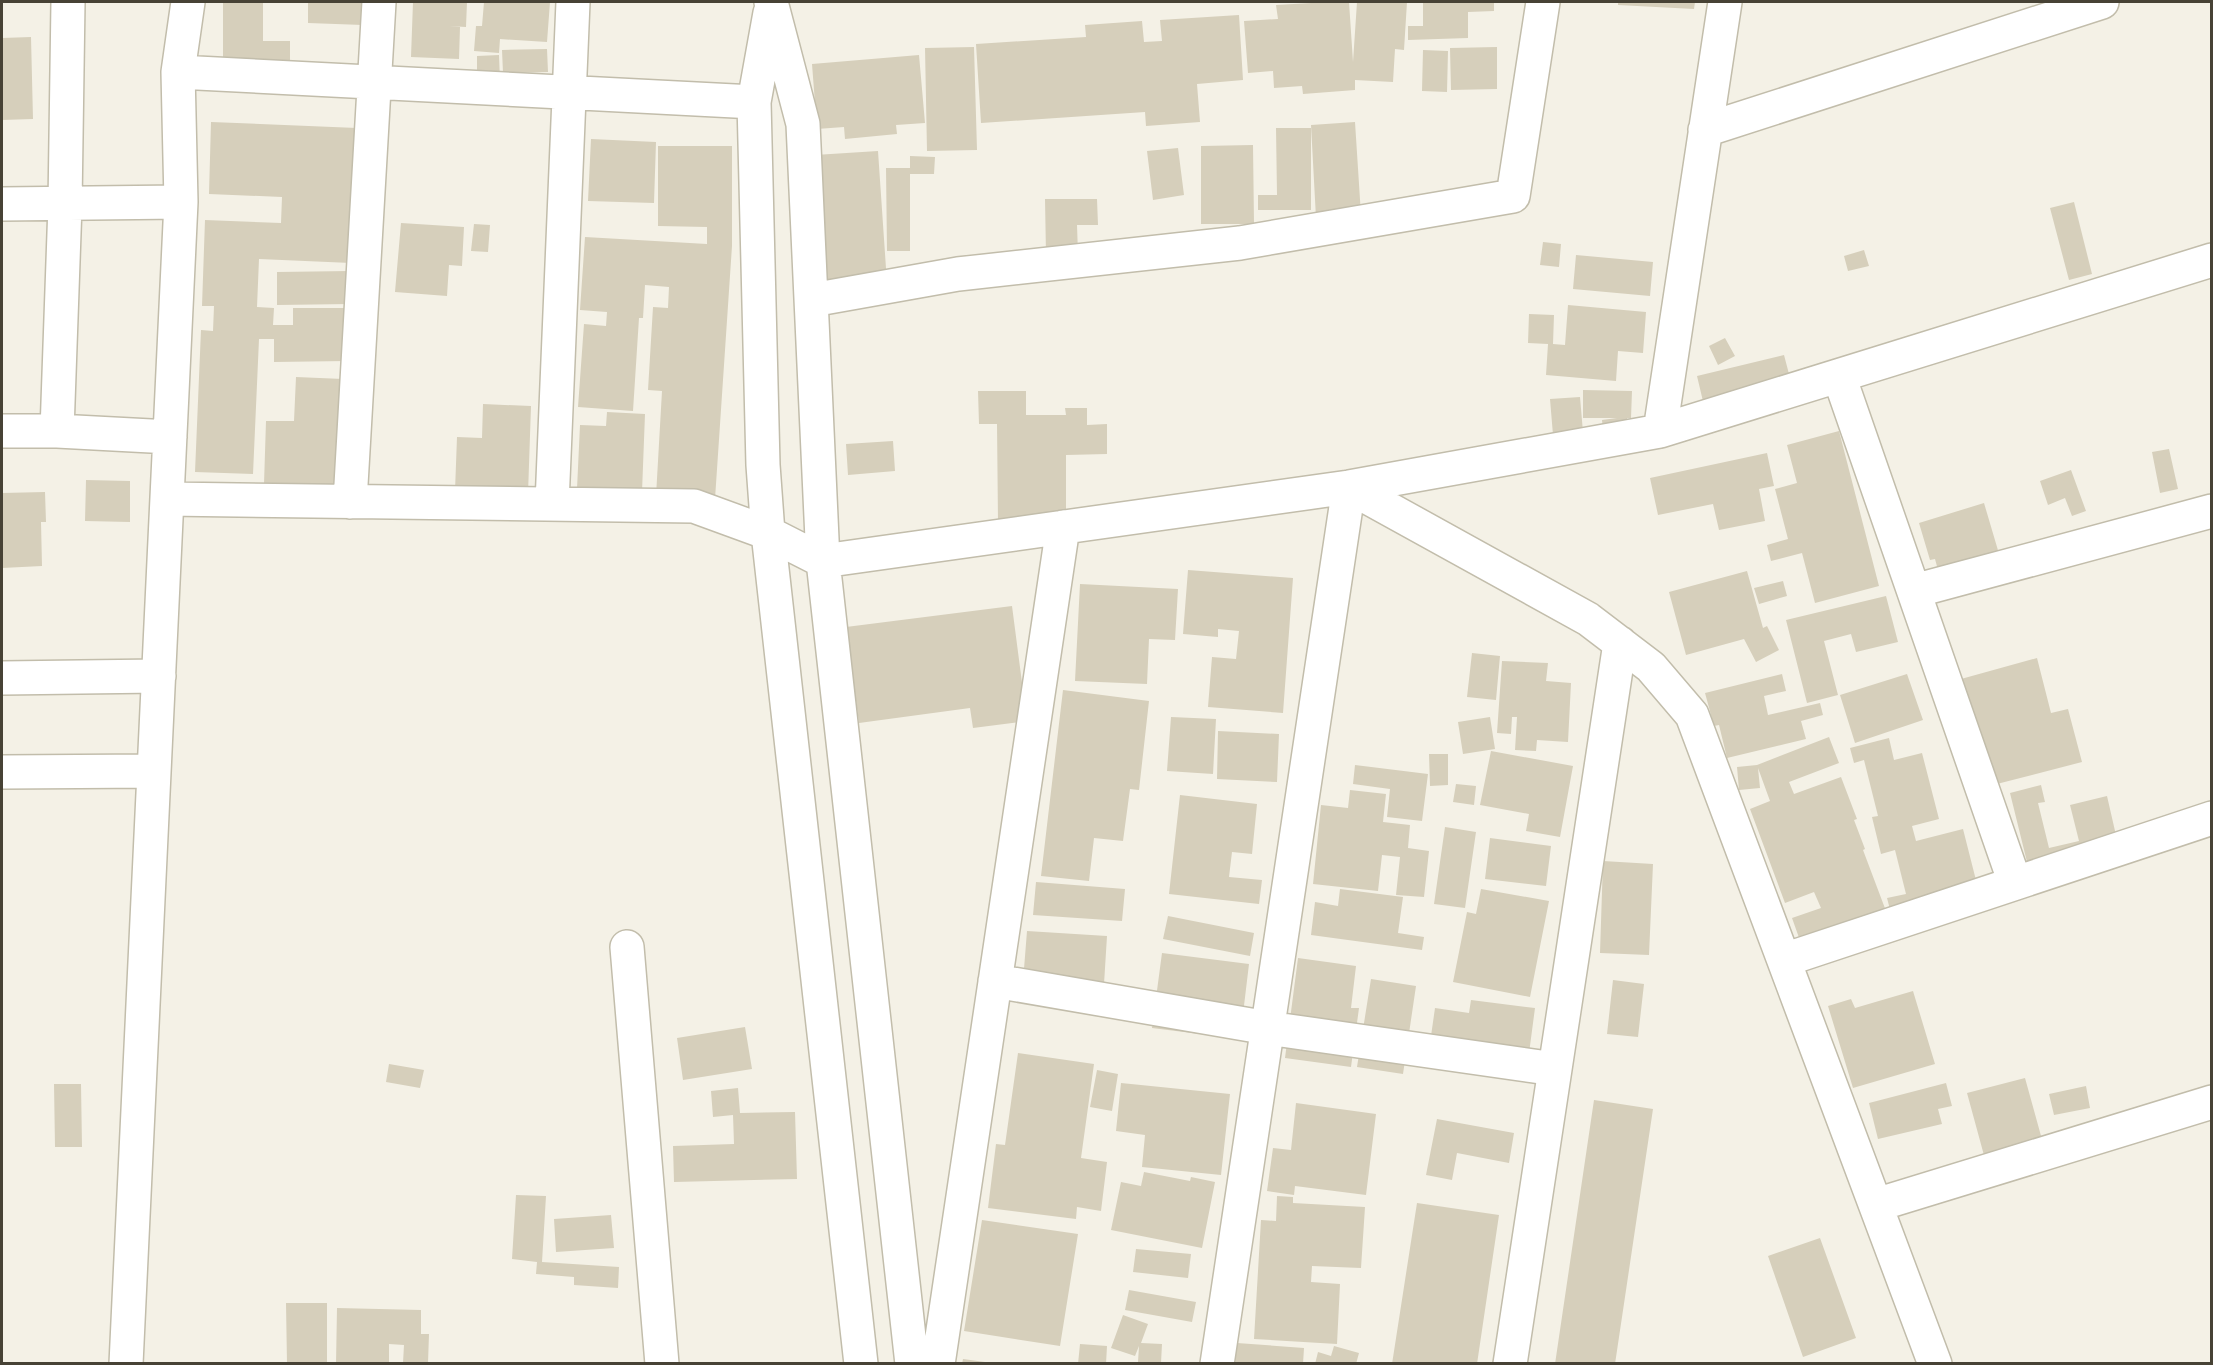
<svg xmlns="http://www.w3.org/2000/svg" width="2213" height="1365" font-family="Commissioner,sans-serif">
  <rect width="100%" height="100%" fill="#f4f1e6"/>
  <path fill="#d6cfbb" d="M 223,2 L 263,2 L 263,41 L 290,41 L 290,67 L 223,67 Z
    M 308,2 L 364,2 L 363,25 L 308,23 Z
    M 413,2 L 467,2 L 466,27 L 449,26 L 460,27 L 459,59 L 411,57 Z
    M 484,2 L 550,2 L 547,42 L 500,39 L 499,53 L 474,51 L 476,26 L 482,26 Z
    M 1329,2 L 1349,2 L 1353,62 L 1357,2 L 1407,2 L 1404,50 L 1395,49 L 1393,82 L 1355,80 L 1355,90 L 1303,94 L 1302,86 L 1274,88 L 1273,71 L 1248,73 L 1244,21 L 1278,19 L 1276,5 Z
    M 1423,2 L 1494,2 L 1494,11 L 1468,12 L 1468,38 L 1408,40 L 1408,26 L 1423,26 Z
    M 1618,2 L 1695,2 L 1694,9 L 1618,5 Z
    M 1239,15 L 1243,80 L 1197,84 L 1200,122 L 1146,126 L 1145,112 L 981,123 L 976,44 L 1086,37 L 1085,25 L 1142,21 L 1144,42 L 1162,41 L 1160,20 Z
    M 31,37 L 33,119 L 2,120 L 2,38 Z
    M 974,47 L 977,150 L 927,151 L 925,48 Z
    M 1497,47 L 1497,89 L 1451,90 L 1450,48 Z
    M 547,49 L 548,72 L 503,73 L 502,50 Z
    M 1423,50 L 1448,51 L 1447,92 L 1422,91 Z
    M 499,55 L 500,81 L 477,82 L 477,56 Z
    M 919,55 L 925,123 L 896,125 L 897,134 L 845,139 L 844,127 L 817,129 L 812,64 Z
    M 211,122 L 357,128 L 351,263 L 259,259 L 257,307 L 274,308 L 273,325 L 293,325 L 293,308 L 346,308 L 347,361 L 274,362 L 274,339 L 259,339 L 253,474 L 195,472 L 201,330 L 213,331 L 214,306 L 202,306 L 205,220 L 281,223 L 282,197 L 209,194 Z
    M 1355,122 L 1361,215 L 1316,218 L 1311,125 Z
    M 1276,128 L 1311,128 L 1311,210 L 1258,210 L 1258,195 L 1277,195 Z
    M 591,139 L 656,142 L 654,203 L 588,201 Z
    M 1253,145 L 1254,224 L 1201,224 L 1201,146 Z
    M 658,146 L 732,146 L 732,246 L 715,499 L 656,496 L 662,391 L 648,390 L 653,307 L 668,308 L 669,287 L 645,285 L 643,318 L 639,318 L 633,411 L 578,407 L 584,324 L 606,326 L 607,312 L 580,310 L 585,237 L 707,244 L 707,227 L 658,226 Z
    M 1178,148 L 1184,195 L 1153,200 L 1147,151 Z
    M 878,151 L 887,283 L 824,288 L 815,155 Z
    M 910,156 L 935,157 L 934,174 L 910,174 L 910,251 L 887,251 L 886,168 L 910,168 Z
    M 1045,199 L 1097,199 L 1098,225 L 1077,225 L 1078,254 L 1046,255 Z
    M 2074,202 L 2092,274 L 2069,280 L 2050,208 Z
    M 401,223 L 464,227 L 462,266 L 449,265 L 447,296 L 395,292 Z
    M 474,224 L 490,225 L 488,252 L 471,251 Z
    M 1543,242 L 1561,244 L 1559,267 L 1540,265 Z
    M 1864,250 L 1869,266 L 1848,271 L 1844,256 Z
    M 1576,255 L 1653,262 L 1650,296 L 1573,289 Z
    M 350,271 L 350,304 L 277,305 L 277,272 Z
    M 1568,305 L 1646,312 L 1643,353 L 1618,351 L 1616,381 L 1546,375 L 1548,344 L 1528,343 L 1529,314 L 1554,315 L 1553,344 L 1565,345 Z
    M 1725,338 L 1735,356 L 1718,365 L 1709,346 Z
    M 1784,355 L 1794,393 L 1706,414 L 1697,376 Z
    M 296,377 L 343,379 L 339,486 L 264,484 L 266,421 L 294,421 Z
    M 1583,390 L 1632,391 L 1631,418 L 1627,418 L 1629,437 L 1604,441 L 1602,420 L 1617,418 L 1583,418 Z
    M 978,391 L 1026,391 L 1026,415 L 1066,415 L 1065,408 L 1087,408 L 1087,425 L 1107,424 L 1107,454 L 1066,455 L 1066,522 L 998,522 L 997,424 L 979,424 Z
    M 1580,397 L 1584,444 L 1554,447 L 1550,399 Z
    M 483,404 L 531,406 L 528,494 L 455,491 L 457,437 L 482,438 Z
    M 607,412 L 645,414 L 642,492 L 577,489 L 580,425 L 606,426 Z
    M 1839,431 L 1879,586 L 1815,603 L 1802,553 L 1771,561 L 1767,545 L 1788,539 L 1775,489 L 1797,483 L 1787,445 Z
    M 893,441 L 895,471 L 848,475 L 846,444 Z
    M 2169,449 L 2178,489 L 2160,493 L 2152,452 Z
    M 1767,453 L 1774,486 L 1759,489 L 1765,521 L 1719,530 L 1713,504 L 1658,515 L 1650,478 Z
    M 2071,470 L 2086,511 L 2072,516 L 2065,498 L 2048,505 L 2040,481 Z
    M 86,480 L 130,481 L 130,522 L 85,521 Z
    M 45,492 L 46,522 L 41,522 L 42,566 L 2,568 L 2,493 Z
    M 1984,503 L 2005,574 L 1944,592 L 1935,559 L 1930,560 L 1919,523 Z
    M 1188,570 L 1293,578 L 1283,713 L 1208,707 L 1212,657 L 1236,659 L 1239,631 L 1218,629 L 1218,637 L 1183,634 Z
    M 1747,571 L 1763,628 L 1767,626 L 1779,650 L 1756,662 L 1744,639 L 1686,655 L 1669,592 Z
    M 1783,581 L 1787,596 L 1759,604 L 1754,588 Z
    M 1080,584 L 1178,589 L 1175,640 L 1149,639 L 1147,684 L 1075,681 Z
    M 1886,596 L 1898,642 L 1856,652 L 1851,634 L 1824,641 L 1838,695 L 1807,703 L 1786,620 Z
    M 1012,606 L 1027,721 L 973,728 L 970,708 L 859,723 L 846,627 Z
    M 1472,653 L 1500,656 L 1496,700 L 1467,697 Z
    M 2037,658 L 2051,713 L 2068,709 L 2082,762 L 1989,786 L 1961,679 Z
    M 1502,661 L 1548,663 L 1546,681 L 1571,683 L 1568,742 L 1537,740 L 1536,751 L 1515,750 L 1517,717 L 1512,717 L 1511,734 L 1497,733 Z
    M 1782,674 L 1786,691 L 1764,696 L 1768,715 L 1820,703 L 1823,715 L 1801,721 L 1806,739 L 1727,758 L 1719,725 L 1714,726 L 1705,693 Z
    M 1907,674 L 1923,720 L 1855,743 L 1840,695 Z
    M 1063,690 L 1149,701 L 1139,790 L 1130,789 L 1123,841 L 1094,838 L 1089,881 L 1041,876 Z
    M 1171,717 L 1216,719 L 1213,774 L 1167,771 Z
    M 1490,717 L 1495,749 L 1463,754 L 1458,722 Z
    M 1218,731 L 1279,734 L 1277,782 L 1217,779 Z
    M 1829,737 L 1839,763 L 1789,782 L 1794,794 L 1841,777 L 1857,819 L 1854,820 L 1865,849 L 1863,850 L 1889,919 L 1808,963 L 1792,918 L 1821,908 L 1814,892 L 1785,903 L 1750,809 L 1770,801 L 1758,768 L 1760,788 L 1739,790 L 1737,767 L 1757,765 Z
    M 1889,738 L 1894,760 L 1922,753 L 1939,819 L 1912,826 L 1916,841 L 1963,829 L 1981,900 L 1893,921 L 1887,898 L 1906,894 L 1895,850 L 1881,854 L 1872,817 L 1878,816 L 1864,760 L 1854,763 L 1850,748 Z
    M 1491,751 L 1573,766 L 1560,837 L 1526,831 L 1529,814 L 1480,805 Z
    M 1429,754 L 1448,754 L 1448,785 L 1430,786 Z
    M 1355,765 L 1428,774 L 1422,821 L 1387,817 L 1390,789 L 1353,784 Z
    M 1456,784 L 1476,786 L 1474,805 L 1453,802 Z
    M 2041,785 L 2045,802 L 2038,803 L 2049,848 L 2079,841 L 2070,805 L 2107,796 L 2118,844 L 2028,866 L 2010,793 Z
    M 1350,790 L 1386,794 L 1383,822 L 1410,825 L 1408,848 L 1429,851 L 1424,897 L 1396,895 L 1400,857 L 1382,855 L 1378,891 L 1313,884 L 1321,805 L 1348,808 Z
    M 1180,795 L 1257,804 L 1252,854 L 1232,852 L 1229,877 L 1262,880 L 1259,904 L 1169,894 Z
    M 1445,827 L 1476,832 L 1465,908 L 1434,904 Z
    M 1490,838 L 1551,846 L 1546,886 L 1485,879 Z
    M 1603,861 L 1653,864 L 1649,955 L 1600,953 Z
    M 1036,882 L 1125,889 L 1122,921 L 1033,915 Z
    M 1340,889 L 1403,897 L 1398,933 L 1424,937 L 1422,950 L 1311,935 L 1315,902 L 1338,906 Z
    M 1481,889 L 1549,901 L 1530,997 L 1453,982 L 1467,912 L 1476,914 Z
    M 1168,916 L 1254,933 L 1250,956 L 1163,939 Z
    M 1027,931 L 1107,936 L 1103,1000 L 1022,994 Z
    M 1162,953 L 1249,964 L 1240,1039 L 1152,1028 Z
    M 1298,958 L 1356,966 L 1351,1008 L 1359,1008 L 1351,1067 L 1285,1058 Z
    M 1371,979 L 1416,986 L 1403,1074 L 1357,1067 Z
    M 1613,980 L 1644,984 L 1638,1037 L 1607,1034 Z
    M 1913,991 L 1935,1064 L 1853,1088 L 1828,1006 L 1851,999 L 1855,1008 Z
    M 1471,1000 L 1535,1008 L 1526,1076 L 1427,1064 L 1435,1008 L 1469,1013 Z
    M 745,1027 L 752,1069 L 683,1080 L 677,1038 Z
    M 1018,1053 L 1094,1064 L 1081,1158 L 1107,1162 L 1101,1211 L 1077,1207 L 1076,1219 L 988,1208 L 996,1144 L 1005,1145 Z
    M 389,1064 L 424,1070 L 420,1088 L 386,1082 Z
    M 1097,1070 L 1118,1074 L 1112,1111 L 1090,1107 Z
    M 2025,1078 L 2046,1154 L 1988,1170 L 1967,1093 Z
    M 1121,1083 L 1230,1094 L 1221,1175 L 1142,1167 L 1145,1135 L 1116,1131 Z
    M 1946,1083 L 1952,1106 L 1938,1109 L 1942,1124 L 1878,1139 L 1869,1103 Z
    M 54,1084 L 81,1084 L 82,1147 L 55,1147 Z
    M 2086,1086 L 2090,1108 L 2054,1115 L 2049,1094 Z
    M 738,1088 L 740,1113 L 795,1112 L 797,1179 L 674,1182 L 673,1146 L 734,1144 L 733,1115 L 713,1117 L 711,1091 Z
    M 1594,1100 L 1653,1109 L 1615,1364 L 1555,1364 Z
    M 1296,1103 L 1376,1114 L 1366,1195 L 1295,1186 L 1294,1195 L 1267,1191 L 1273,1148 L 1291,1150 Z
    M 1437,1119 L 1514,1133 L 1509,1163 L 1457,1153 L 1452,1180 L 1426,1175 Z
    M 1144,1172 L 1190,1181 L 1191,1177 L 1215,1182 L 1202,1248 L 1111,1230 L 1121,1182 L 1141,1186 Z
    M 516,1195 L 546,1196 L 542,1262 L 619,1267 L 618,1288 L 574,1285 L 574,1277 L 536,1274 L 537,1262 L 512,1259 Z
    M 1277,1196 L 1293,1197 L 1293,1203 L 1365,1207 L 1361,1268 L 1312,1266 L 1311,1282 L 1340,1284 L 1337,1344 L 1254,1339 L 1261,1220 L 1276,1221 Z
    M 1417,1203 L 1499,1215 L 1477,1364 L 1392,1364 Z
    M 611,1215 L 614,1248 L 556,1252 L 554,1219 Z
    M 982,1220 L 1078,1234 L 1060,1346 L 964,1331 Z
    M 1820,1238 L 1856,1338 L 1803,1357 L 1768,1256 Z
    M 1136,1249 L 1191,1254 L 1188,1278 L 1133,1272 Z
    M 1129,1290 L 1196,1302 L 1192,1322 L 1125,1310 Z
    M 286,1303 L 327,1303 L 327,1364 L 287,1364 Z
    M 337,1308 L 421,1310 L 421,1334 L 429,1334 L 428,1363 L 403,1363 L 404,1345 L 389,1344 L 389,1364 L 336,1364 Z
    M 1123,1315 L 1148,1324 L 1141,1343 L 1162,1344 L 1161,1363 L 1138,1362 L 1139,1346 L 1135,1356 L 1111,1348 Z
    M 1237,1343 L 1304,1348 L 1303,1364 L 1235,1364 Z
    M 1080,1344 L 1107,1346 L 1106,1364 L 1078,1364 Z
    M 1334,1346 L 1359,1353 L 1356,1364 L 1315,1364 L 1318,1352 L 1331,1356 Z
    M 963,1359 L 985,1362 L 985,1364 L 962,1364 Z"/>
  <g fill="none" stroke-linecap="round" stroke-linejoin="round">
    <g stroke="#c2bdab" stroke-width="36">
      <path id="street" d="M 771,2 L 803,124 L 823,561 L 912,1364
        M 770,13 L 754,102 L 763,465 L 768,533 L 861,1364
        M 178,72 L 754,102
        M 1705,130 L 2102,2
        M 2,204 L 181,202
        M 812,300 L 958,274 L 1240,243 L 1513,196 L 1543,2
        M 1839,376 L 2015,883
        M 2,431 L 57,431 L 170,437
        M 57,431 L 65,205 L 68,2
        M 1660,431 L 1725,2
        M 167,499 L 694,506 L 768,533 L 823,561 L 1349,487 L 1660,431 L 2212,260
        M 350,502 L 379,2
        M 552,504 L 573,2
        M 1914,591 L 2212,511
        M 2,678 L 159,676
        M 2,772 L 154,771
        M 627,947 L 662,1364
        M 1784,960 L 2212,818
        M 995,981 L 1268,1028 L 1555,1069
        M 1876,1205 L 2212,1102
        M 126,1364 L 181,202 L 178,72 L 188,2
        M 938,1364 L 1063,527
        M 1217,1364 L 1349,487 L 1588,619 L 1651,667 L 1692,715 L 1935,1364
        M 1510,1364 L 1620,643"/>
    </g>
    <use href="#street" stroke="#fff" stroke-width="33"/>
  </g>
  <rect width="2213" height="1365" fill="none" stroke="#474235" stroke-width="6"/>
</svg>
